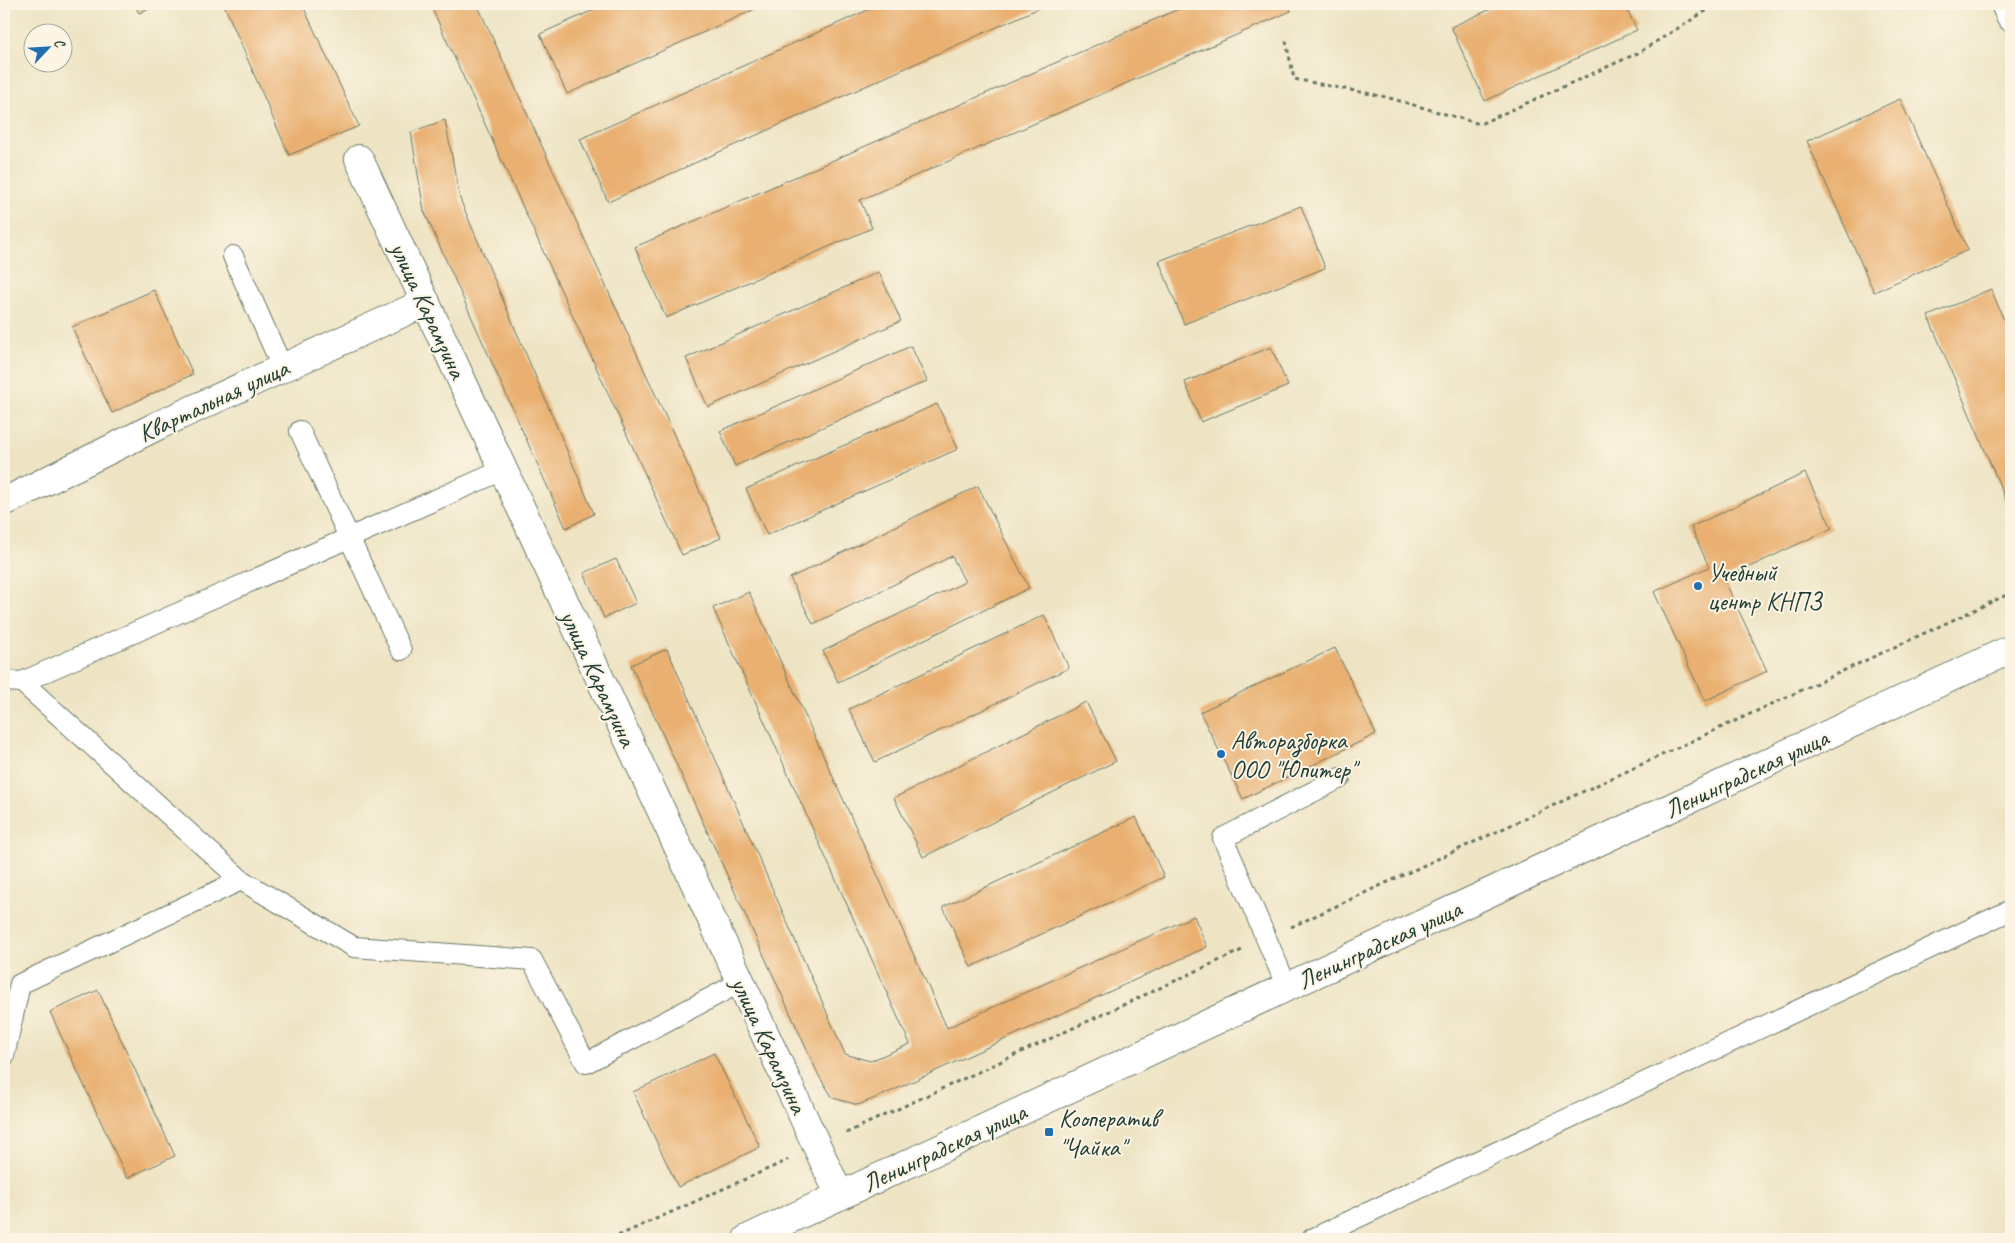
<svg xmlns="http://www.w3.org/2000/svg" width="2015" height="1243" viewBox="0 0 2015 1243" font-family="Caveat,sans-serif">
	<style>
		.building { fill: #e9b071 }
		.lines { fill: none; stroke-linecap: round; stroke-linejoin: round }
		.service-casing { stroke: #677766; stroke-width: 22 }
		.minor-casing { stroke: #677766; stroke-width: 30 }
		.secondary-casing { stroke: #677766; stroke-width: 30 }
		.path { stroke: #677766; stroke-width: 3; stroke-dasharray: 4 4; stroke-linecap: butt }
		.service { stroke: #fff; stroke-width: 20 }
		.minor { stroke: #fff; stroke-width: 28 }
		.secondary { stroke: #fff; stroke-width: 28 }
		.poi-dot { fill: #1f6fb2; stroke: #fcf5e5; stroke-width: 2 }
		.labels { text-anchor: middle; stroke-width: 4; stroke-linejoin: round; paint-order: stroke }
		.street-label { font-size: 25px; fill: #1f3d34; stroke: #fcf5e5 }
		.poi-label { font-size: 25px; fill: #1f3d34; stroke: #fcf5e5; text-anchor: start }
	</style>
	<rect width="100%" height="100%" fill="#fcf5e5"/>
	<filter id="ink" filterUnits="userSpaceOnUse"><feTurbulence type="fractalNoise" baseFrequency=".02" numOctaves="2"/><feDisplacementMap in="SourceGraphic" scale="10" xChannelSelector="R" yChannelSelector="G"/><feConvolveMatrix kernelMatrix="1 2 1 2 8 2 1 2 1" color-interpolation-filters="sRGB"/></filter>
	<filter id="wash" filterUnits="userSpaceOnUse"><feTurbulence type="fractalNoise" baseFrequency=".0096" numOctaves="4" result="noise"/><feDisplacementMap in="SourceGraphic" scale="20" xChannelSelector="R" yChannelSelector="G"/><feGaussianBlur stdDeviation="1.12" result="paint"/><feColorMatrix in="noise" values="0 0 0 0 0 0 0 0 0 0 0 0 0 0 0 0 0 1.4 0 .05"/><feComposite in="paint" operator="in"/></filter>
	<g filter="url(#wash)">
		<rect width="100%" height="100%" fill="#eee4c4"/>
		<g id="blocks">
			<!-- building -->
			<g class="building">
				<polygon points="134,4 157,4 139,13"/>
				<polygon points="231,4 302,4 359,126 289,155 225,7"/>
				<polygon points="430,4 477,4 721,538 682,555"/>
				<polygon points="607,4 766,4 567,94 540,34"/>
				<polygon points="881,4 1048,4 608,202 580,139"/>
				<polygon points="1190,4 1288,4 1291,11 860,200 872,228 666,318 635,247"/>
				<polygon points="1502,4 1624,4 1637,30 1485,101 1451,27"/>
				<polygon points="1900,99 1968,250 1874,292 1807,141"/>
				<polygon points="445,120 460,199 594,514 566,528 424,211 411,132"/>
				<polygon points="1301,206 1325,268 1184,324 1159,261"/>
				<polygon points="879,272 901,321 708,407 686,358"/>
				<polygon points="1991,289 2011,337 2011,512 1928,316"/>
				<polygon points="154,290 193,374 112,413 72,327"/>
				<polygon points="911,346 927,381 735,466 720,431"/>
				<polygon points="1271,347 1288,386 1201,422 1185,382"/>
				<polygon points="937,404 958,449 767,535 746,489"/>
				<polygon points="1805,473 1832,528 1724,579 1767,671 1705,701 1654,592 1709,567 1691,527"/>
				<polygon points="978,486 1029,588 838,682 823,651 965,582 952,556 813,624 790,578"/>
				<polygon points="616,559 636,603 604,618 584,573"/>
				<polygon points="749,592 947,1028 1194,916 1207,947 883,1095 858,1105 833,1098 819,1076 631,665 667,649 845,1054 870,1061 910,1044 713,608"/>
				<polygon points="1044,615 1069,668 875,762 849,709"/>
				<polygon points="1335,648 1376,734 1243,799 1200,712"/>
				<polygon points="1086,702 1116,761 923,857 894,798"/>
				<polygon points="1136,817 1164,877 971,967 943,907"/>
				<polygon points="98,990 175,1156 127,1178 50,1012"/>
				<polygon points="714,1053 760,1147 678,1187 633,1092"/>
			</g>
		</g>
	</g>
	<g filter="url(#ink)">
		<use href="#blocks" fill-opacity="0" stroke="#677766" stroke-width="1"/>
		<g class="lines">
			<defs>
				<g id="service">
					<polyline points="233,256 282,367"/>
					<polyline points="300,431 401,650"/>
					<polyline points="4,681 22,682 503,470"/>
					<polyline points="22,682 241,880 354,947 532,960 586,1063 741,982"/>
					<polyline points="1287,987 1223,838 1340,778"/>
					<polyline points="4,1056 20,984 241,880"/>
					<polyline points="1312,1239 2011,910"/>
				</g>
				<g id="minor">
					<polyline points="2005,4 2011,17"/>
					<polyline points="359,159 840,1196"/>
					<polyline points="4,502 159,425 426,302"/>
				</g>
				<polyline id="secondary" points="747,1239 2011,649"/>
			</defs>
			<!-- service casing -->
			<use href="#service" class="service-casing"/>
			<!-- minor casing -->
			<use href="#minor" class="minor-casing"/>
			<!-- secondary casing -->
			<use href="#secondary" class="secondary-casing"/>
			<!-- path -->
			<g class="path">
				<polyline points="1286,41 1294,79 1386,97 1480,124 1638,53 1717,4"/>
				<polyline points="1291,927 2011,593"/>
				<polyline points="846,1133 1242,950"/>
				<polyline points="611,1239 788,1160"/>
			</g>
			<!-- service -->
			<use href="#service" class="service"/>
			<!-- minor -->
			<use href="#minor" class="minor"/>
			<!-- secondary -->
			<use href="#secondary" class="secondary"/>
		</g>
	</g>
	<!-- markers -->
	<g class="poi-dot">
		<circle cx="1698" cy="586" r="5"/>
		<circle cx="1221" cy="754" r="5"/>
		<rect x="1044" y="1127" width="10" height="10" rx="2.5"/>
	</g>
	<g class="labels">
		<!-- street labels -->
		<g class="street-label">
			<text transform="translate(429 310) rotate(65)" y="9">улица Карамзина</text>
			<text transform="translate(213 400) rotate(-25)" y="9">Квартальная улица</text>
			<text transform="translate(599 678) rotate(65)" y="9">улица Карамзина</text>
			<text transform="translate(1746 773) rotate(-25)" y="9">Ленинградская улица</text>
			<text transform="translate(1379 944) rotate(-25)" y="9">Ленинградская улица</text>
			<text transform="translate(770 1045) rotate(65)" y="9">улица Карамзина</text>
			<text transform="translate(944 1147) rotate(-25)" y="9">Ленинградская улица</text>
		</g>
		<!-- poi labels -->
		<g class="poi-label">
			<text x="1708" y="581">Учебный<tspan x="1708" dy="29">центр КНПЗ</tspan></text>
			<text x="1231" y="749">Авторазборка<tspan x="1231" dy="29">ООО "Юпитер"</tspan></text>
			<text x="1059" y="1127">Кооператив<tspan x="1059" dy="29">"Чайка"</tspan></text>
		</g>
	</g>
	<!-- margin -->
	<rect width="2015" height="1243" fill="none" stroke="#fcf5e5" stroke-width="20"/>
	<!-- north arrow -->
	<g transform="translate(48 48) rotate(65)"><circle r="24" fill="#fcf5e5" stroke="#a4ab9e"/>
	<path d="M0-4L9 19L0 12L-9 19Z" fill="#1f6fb2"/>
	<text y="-8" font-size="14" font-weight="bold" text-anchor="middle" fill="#1f3d34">С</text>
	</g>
</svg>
